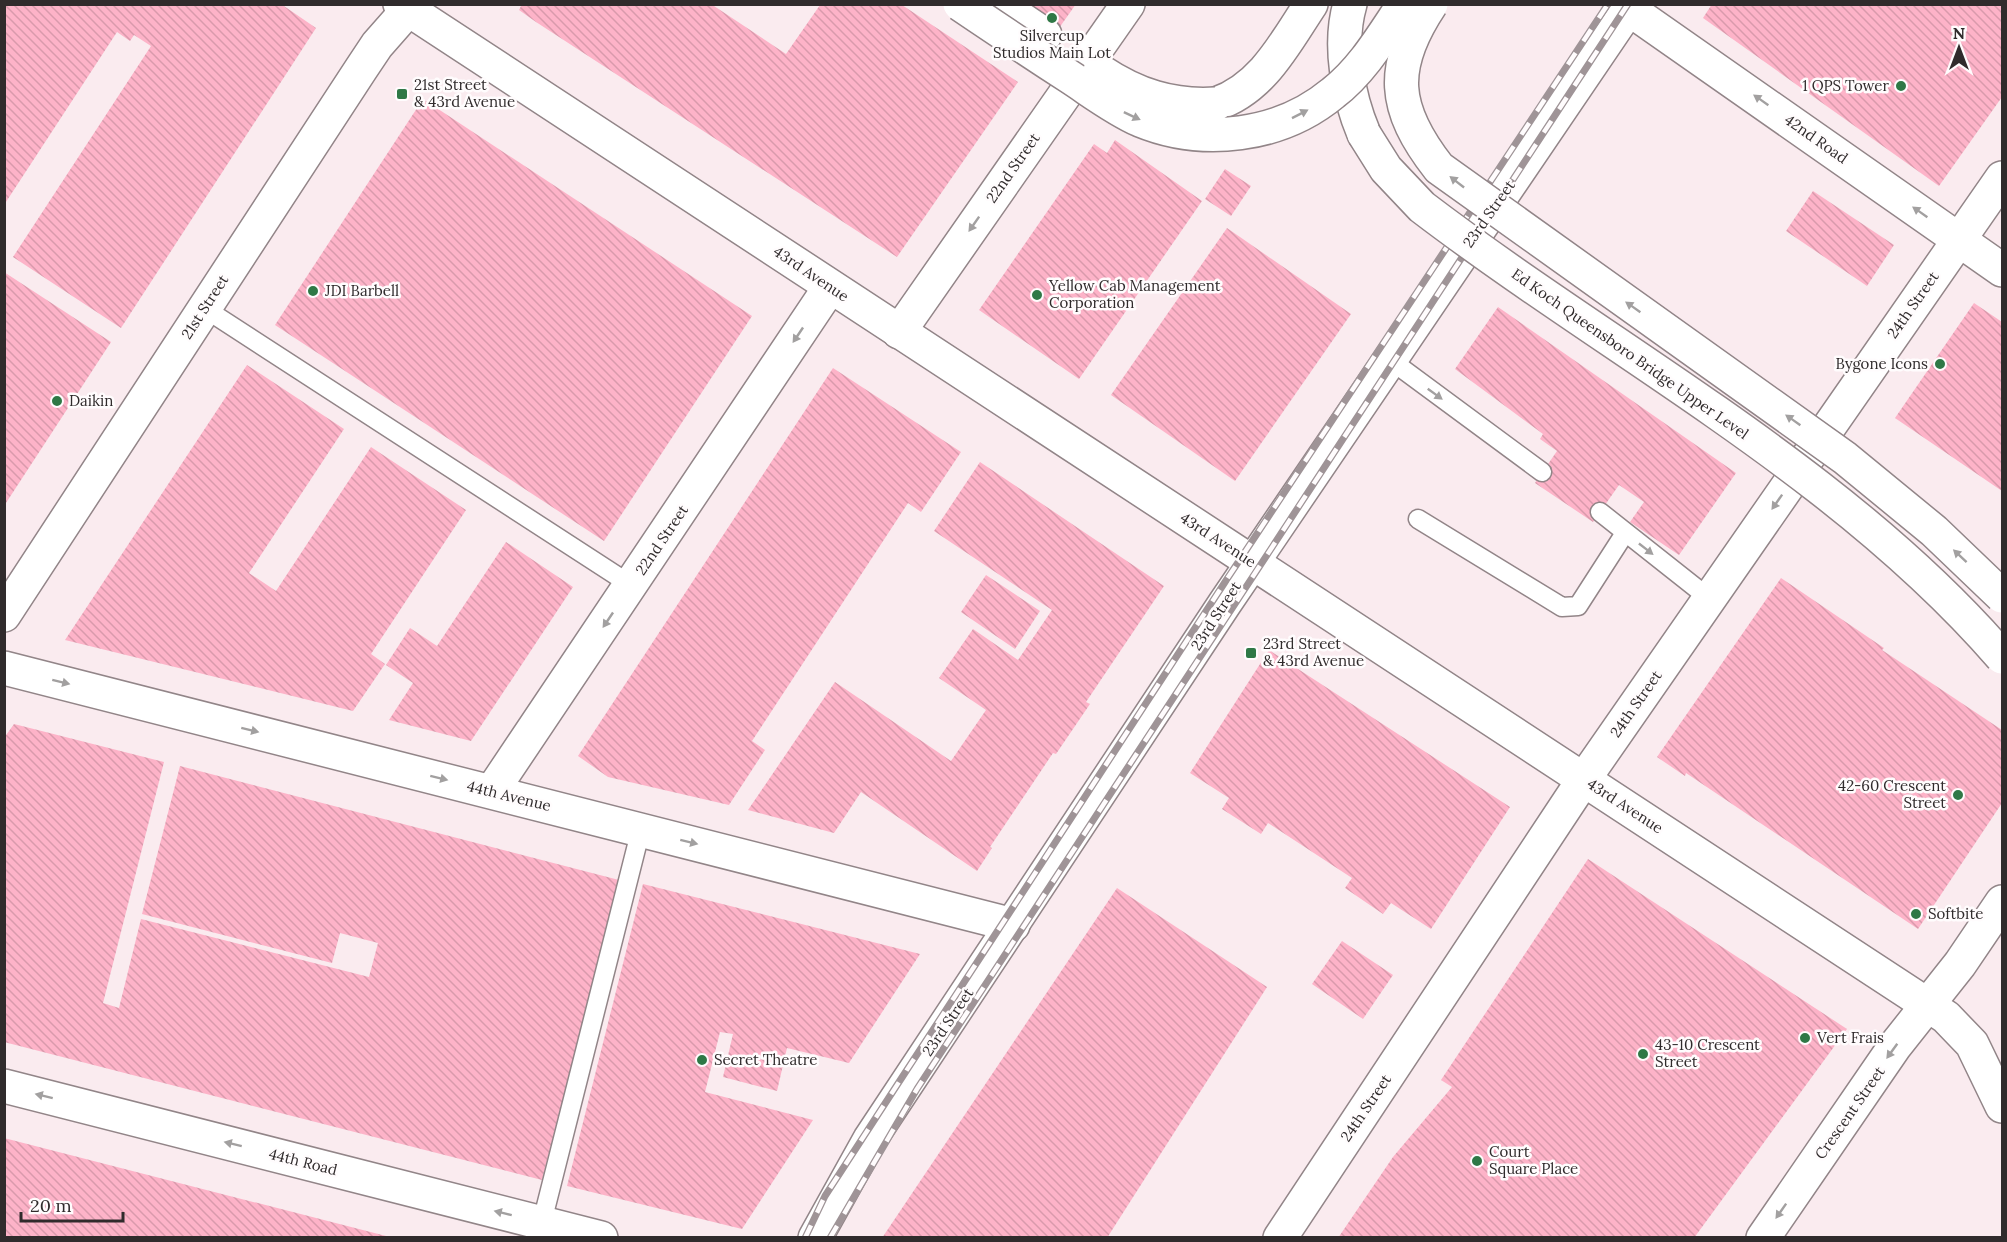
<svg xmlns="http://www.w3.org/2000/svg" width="2007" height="1242" viewBox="0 0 2007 1242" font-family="Lora,serif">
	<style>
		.building { fill: url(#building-back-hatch) }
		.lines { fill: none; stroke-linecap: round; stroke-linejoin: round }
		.service-casing { stroke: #928588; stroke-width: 21 }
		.minor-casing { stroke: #928588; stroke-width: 36 }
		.tertiary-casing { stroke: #928588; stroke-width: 36 }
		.secondary-casing { stroke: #928588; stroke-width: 36 }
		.primary-casing { stroke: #928588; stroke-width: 36 }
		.trunk-casing { stroke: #928588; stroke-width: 36 }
		.service { stroke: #fff; stroke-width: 18 }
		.minor { stroke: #fff; stroke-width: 33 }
		.tertiary { stroke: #fff; stroke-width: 33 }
		.secondary { stroke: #fff; stroke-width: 33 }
		.primary { stroke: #fff; stroke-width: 33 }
		.trunk { stroke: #fff; stroke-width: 33 }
		.rail-casing { stroke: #9f9497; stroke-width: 7 }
		.rail { stroke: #fffcfd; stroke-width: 4.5; stroke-dasharray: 14; stroke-linecap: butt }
		.trunk-bridge-casing { stroke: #928588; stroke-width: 36; stroke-linecap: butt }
		.trunk-bridge { stroke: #fff; stroke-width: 33 }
		.oneway { fill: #a2a0a0 }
		.poi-dot { fill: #2f7846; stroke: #fffcfd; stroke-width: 2 }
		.labels { text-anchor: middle; stroke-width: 5; stroke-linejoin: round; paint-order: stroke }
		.poi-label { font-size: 15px; fill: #302b2c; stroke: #fffcfd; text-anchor: start }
		.street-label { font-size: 15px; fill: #302b2c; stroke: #fffcfd }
	</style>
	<defs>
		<pattern id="building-back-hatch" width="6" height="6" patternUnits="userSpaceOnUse" patternTransform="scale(1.5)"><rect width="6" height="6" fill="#fdb3c8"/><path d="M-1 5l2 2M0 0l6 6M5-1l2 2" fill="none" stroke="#d99aac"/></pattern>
	</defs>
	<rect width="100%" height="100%" fill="#faebef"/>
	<!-- building -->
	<g class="building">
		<polygon points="4,4 281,4 316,28 121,328 13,257 151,46 134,35 130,41 117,32 4,205"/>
		<polygon points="522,4 711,4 786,54 820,5 902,5 1018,82 897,257 536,22 519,10"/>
		<polygon points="1016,4 1076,4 1057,31"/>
		<polygon points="1712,4 2002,4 2002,97 1939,186 1703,18"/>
		<polygon points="423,99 752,316 604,541 275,325"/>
		<polygon points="1115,140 1202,201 1079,379 979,310 1094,144 1107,153"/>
		<polygon points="1225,169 1251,186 1231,216 1205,199"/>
		<polygon points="1813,191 1894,245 1867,286 1786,231"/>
		<polygon points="1227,228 1351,314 1235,481 1111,395"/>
		<polygon points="4,272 111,342 4,506"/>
		<polygon points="1974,303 2002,322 2002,491 1895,418"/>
		<polygon points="1498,307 1736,473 1679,555 1630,522 1644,502 1619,485 1593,522 1535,483 1557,451 1540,439 1543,434 1455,369"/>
		<polygon points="247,365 344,429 249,573 276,591 371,447 466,510 371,654 385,664 353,711 65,640"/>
		<polygon points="833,368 961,452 921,512 908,503 752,741 765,750 729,805 608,777 578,756"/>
		<polygon points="980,462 1164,586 1086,702 1090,704 1056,754 1053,753 990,847 992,848 977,871 861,792 834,833 748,810 835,682 951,761 986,710 939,678 973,629 1018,660 1052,610 934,531"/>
		<polygon points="506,542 573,587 471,741 389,720 413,683 386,665 410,628 437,646"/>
		<polygon points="986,575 1040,611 1015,649 961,612"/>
		<polygon points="1781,578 1884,648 1882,650 2002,730 2002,803 1918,929 1686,773 1685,776 1657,757"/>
		<polygon points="1269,650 1510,807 1431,929 1391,903 1383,914 1345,888 1352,878 1268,823 1261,834 1222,809 1229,798 1190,773"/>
		<polygon points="14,724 164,762 103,1003 119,1008 141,919 369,977 378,943 340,933 332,963 142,914 180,766 619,880 542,1180 4,1042 4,738"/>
		<polygon points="1588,859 1847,1029 1694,1238 1338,1238 1393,1157 1452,1087 1441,1080"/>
		<polygon points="643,884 920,954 849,1063 787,1048 777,1091 723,1077 733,1034 720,1032 705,1092 813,1120 742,1229 567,1186"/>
		<polygon points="1117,888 1267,987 1107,1238 882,1238"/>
		<polygon points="1342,941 1393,975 1363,1019 1312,984"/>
		<polygon points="4,1138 390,1237 390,1238 4,1238"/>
	</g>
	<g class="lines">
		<defs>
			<g id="service">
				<polyline points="204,308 631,585"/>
				<polyline points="1389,359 1542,472"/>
				<polyline points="1600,512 1710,599"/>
				<polyline points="1418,519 1562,607 1578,606 1625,533"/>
				<polyline points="542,1222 641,829"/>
			</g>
			<g id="minor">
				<polyline points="1629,9 2002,270"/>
				<polyline points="899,332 1128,4"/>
				<polyline points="4,668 1013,925"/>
				<polyline points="492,791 830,287"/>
				<polyline points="4,1086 601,1238"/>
				<polyline points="1280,1238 1584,779 2002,178"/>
				<polyline points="1763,1238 1895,1046 1960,964 2002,902"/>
			</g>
			<polyline id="tertiary" points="815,1238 870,1139 1225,603 1632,4"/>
			<polyline id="secondary" points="400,4 1946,1017 1972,1044 2002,1106"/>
			<polyline id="primary" points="4,615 361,69 377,45 413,4"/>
			<g id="trunk">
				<polyline points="999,4 1045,35"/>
				<path d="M1350,4C1338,45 1348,96 1364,134"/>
				<path d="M1216,104C1263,88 1285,43 1311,4"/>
			</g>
		</defs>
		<!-- service casing -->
		<use href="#service" class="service-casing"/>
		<!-- minor casing -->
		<use href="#minor" class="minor-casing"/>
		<!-- tertiary casing -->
		<use href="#tertiary" class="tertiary-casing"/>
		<!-- secondary casing -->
		<use href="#secondary" class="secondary-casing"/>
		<!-- primary casing -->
		<use href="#primary" class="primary-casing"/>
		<!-- trunk casing -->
		<use href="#trunk" class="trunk-casing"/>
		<!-- service -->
		<use href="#service" class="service"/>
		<!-- minor -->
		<use href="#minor" class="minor"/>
		<!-- tertiary -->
		<use href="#tertiary" class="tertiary"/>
		<!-- secondary -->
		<use href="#secondary" class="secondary"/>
		<!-- primary -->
		<use href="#primary" class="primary"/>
		<!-- trunk -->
		<use href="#trunk" class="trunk"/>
		<defs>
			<g id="rail">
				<polyline points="805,1238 825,1196 899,1082 1227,579 1608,4"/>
				<polyline points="830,1238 917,1089 1628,4"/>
			</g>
		</defs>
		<!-- rail casing -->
		<use href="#rail" class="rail-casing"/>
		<!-- rail -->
		<use href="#rail" class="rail"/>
		<defs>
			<g id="trunk-bridge">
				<path d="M960,4C997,29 1033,53 1070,77C1093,92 1115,109 1140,120C1203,146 1280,137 1333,93C1363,70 1383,35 1404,4"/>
				<path d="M1431,4C1389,67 1392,108 1439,168L1845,458L1934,531L2002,596"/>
				<path d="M1100,71C1136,95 1172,107 1216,104"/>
				<path d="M1364,134L1386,169L1422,207C1615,354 1842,472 2002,657"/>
			</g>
		</defs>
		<!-- trunk-bridge casing -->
		<use href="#trunk-bridge" class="trunk-bridge-casing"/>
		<!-- trunk-bridge -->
		<use href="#trunk-bridge" class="trunk-bridge"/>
	</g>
	<!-- one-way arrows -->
	<defs><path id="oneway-solid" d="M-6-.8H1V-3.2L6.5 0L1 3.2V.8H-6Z" transform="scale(1.5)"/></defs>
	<g class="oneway">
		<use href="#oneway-solid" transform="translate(1761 100) rotate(-145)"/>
		<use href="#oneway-solid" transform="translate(1300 114) rotate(-27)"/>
		<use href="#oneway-solid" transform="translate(1132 116) rotate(25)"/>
		<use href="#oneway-solid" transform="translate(1457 182) rotate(-142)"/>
		<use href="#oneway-solid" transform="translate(1920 212) rotate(-145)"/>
		<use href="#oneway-solid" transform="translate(974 224) rotate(125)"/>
		<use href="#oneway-solid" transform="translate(1633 307) rotate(-145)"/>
		<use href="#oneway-solid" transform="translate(798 335) rotate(124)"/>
		<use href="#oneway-solid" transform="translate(1435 394) rotate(36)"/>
		<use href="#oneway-solid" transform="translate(1793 420) rotate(-145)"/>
		<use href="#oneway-solid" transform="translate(1777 502) rotate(125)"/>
		<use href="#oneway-solid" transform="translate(1646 549) rotate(38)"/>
		<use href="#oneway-solid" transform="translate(1960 556) rotate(-137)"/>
		<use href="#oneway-solid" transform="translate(608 620) rotate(124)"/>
		<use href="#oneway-solid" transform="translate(61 682) rotate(14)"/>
		<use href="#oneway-solid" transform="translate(250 730) rotate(14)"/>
		<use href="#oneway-solid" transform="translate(439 778) rotate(14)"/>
		<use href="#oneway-solid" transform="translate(689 842) rotate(14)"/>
		<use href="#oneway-solid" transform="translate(1892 1051) rotate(126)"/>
		<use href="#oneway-solid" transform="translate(44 1096) rotate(-166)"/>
		<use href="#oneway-solid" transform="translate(233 1144) rotate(-166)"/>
		<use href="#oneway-solid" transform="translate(1781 1211) rotate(125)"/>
		<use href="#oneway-solid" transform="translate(503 1213) rotate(-166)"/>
	</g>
	<!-- markers -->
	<g class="poi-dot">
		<circle cx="1052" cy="18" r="6"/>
		<circle cx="1901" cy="86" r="6"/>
		<rect x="396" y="88" width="12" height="12" rx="3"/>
		<circle cx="313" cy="291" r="6"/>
		<circle cx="1037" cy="295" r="6"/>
		<circle cx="1940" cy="364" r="6"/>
		<circle cx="57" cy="401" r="6"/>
		<rect x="1245" y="647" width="12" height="12" rx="3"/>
		<circle cx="1958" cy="795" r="6"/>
		<circle cx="1916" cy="914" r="6"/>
		<circle cx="1805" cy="1038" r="6"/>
		<circle cx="1643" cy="1054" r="6"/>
		<circle cx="702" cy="1060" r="6"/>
		<circle cx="1477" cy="1161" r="6"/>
	</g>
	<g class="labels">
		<!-- poi labels -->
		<g class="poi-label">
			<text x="1052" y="41" text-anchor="middle">Silvercup<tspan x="1052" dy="17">Studios Main Lot</tspan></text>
			<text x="414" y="90">21st Street<tspan x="414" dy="17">&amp; 43rd Avenue</tspan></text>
			<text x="1889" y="91" text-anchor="end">1 QPS Tower</text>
			<text x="1049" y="291">Yellow Cab Management<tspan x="1049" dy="17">Corporation</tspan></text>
			<text x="325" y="296">JDI Barbell</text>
			<text x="1928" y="369" text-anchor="end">Bygone Icons</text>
			<text x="69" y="406">Daikin</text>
			<text x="1263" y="649">23rd Street<tspan x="1263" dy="17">&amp; 43rd Avenue</tspan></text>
			<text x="1946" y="791" text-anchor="end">42-60 Crescent<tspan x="1946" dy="17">Street</tspan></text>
			<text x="1928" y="919">Softbite</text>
			<text x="1817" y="1043">Vert Frais</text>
			<text x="1655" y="1050">43-10 Crescent<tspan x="1655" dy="17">Street</tspan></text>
			<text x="714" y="1065">Secret Theatre</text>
			<text x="1489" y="1157">Court<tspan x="1489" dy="17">Square Place</tspan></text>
		</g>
		<!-- street labels -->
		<g class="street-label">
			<text transform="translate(1816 139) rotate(35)" y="5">42nd Road</text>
			<text transform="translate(1013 168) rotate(-55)" y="5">22nd Street</text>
			<text transform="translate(1489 214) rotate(-55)" y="5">23rd Street</text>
			<text transform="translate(811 274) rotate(34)" y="5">43rd Avenue</text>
			<text transform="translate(1913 305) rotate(-55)" y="5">24th Street</text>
			<text transform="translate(205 307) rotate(-57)" y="5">21st Street</text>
			<text transform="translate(1630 354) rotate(35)" y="5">Ed Koch Queensboro Bridge Upper Level</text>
			<text transform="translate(662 540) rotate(-56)" y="5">22nd Street</text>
			<text transform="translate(1218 540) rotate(33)" y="5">43rd Avenue</text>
			<text transform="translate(1216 616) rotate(-57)" y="5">23rd Street</text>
			<text transform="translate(1636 704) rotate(-55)" y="5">24th Street</text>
			<text transform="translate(509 796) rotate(14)" y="5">44th Avenue</text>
			<text transform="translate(1625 806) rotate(33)" y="5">43rd Avenue</text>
			<text transform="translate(948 1022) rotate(-56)" y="5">23rd Street</text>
			<text transform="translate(1366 1108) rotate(-56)" y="5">24th Street</text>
			<text transform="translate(1850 1113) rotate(-55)" y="5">Crescent Street</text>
			<text transform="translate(303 1162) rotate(14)" y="5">44th Road</text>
		</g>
	</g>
	<!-- border -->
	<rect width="2007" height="1242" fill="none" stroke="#302b2c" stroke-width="12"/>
	<!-- north arrow -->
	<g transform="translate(1959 48)" stroke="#fffcfd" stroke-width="4.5" paint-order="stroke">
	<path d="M0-4.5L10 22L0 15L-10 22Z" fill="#302b2c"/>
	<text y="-9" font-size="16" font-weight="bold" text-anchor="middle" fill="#302b2c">N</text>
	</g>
	<!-- scale -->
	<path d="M21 1212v9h102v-9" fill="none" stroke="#302b2c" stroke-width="3"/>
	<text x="30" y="1212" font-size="18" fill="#302b2c" stroke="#fffcfd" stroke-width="4.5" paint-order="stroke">20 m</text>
</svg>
